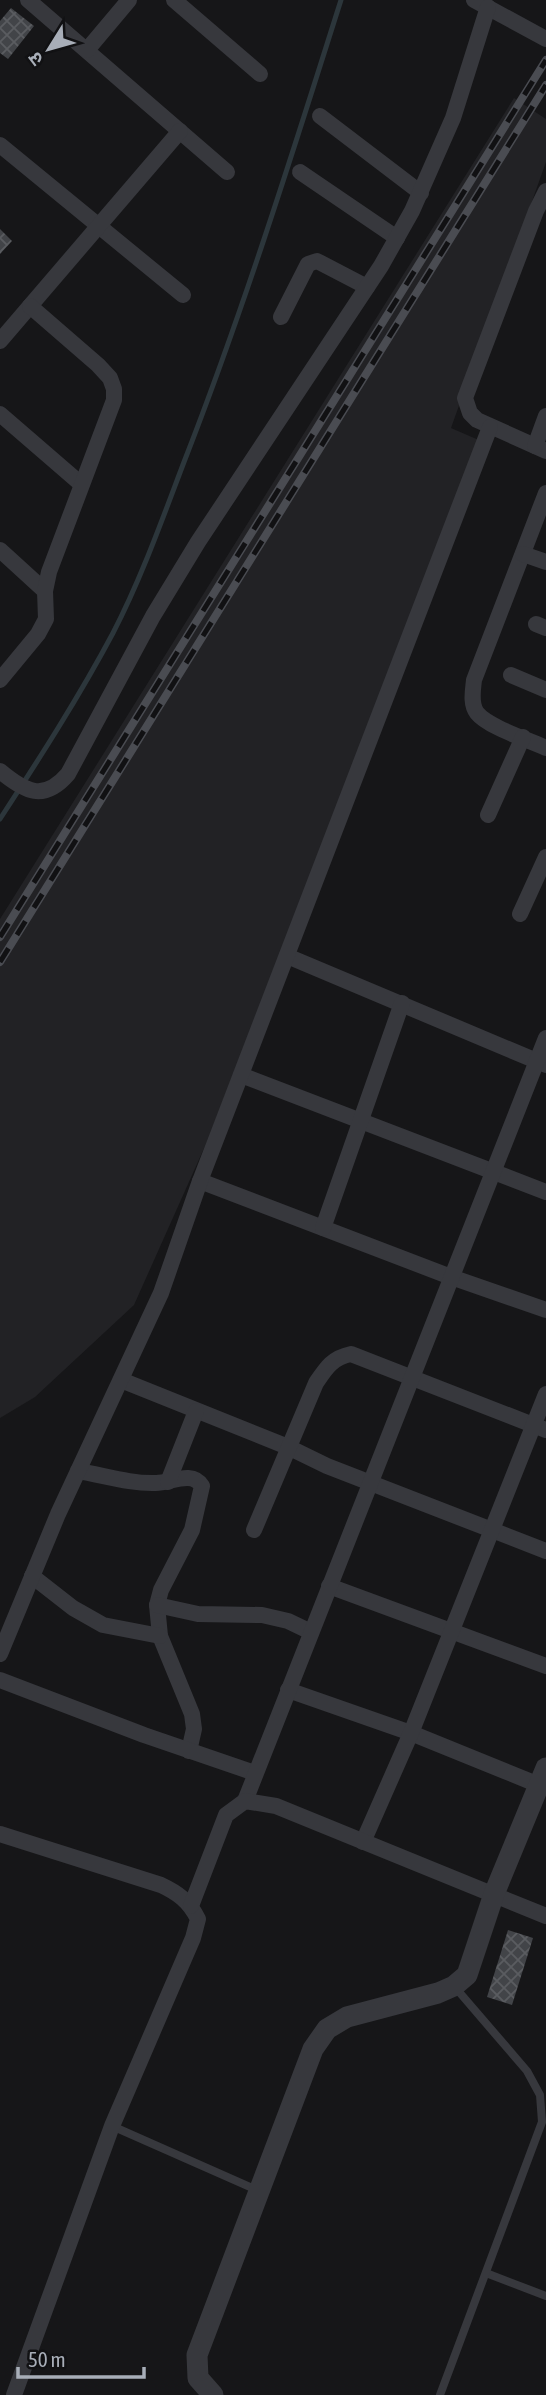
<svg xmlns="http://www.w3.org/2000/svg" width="546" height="2395" viewBox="0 0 546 2395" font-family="'Asap Condensed','Noto Sans Devanagari',sans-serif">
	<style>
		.built { fill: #222225 }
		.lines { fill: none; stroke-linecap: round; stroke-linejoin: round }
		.stream { stroke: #2c363b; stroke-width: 5 }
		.building { fill: url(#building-cross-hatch) }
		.service { stroke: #37383d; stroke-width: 8 }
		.minor { stroke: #37383d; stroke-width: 16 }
		.tertiary { stroke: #37383d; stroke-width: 21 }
		.rail-casing { stroke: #4a4c52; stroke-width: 8 }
		.rail { stroke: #111113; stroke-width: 5; stroke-dasharray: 16; stroke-linecap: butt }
	</style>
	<defs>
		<pattern id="building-cross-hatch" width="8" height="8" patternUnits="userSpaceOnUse" patternTransform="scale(1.75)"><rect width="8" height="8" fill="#424448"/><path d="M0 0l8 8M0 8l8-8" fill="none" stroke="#5a5c60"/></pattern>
	</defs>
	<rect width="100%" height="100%" fill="#161618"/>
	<!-- built -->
	<polygon class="built" points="514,98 546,119 546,162 451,428 481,441 205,1146 134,1305 35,1397 0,1418 0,919"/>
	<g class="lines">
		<!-- stream -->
		<path class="stream" d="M0,819C39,759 79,697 113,633C141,579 162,520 184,462C243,311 292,155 341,0"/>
	</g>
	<!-- building -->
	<g class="building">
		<polygon points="11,8 34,26 8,59 0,53 0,21"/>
		<polygon points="0,229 12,241 0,254"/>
		<polygon points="508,1930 533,1938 512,2005 487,1997"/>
	</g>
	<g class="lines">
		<!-- service -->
		<g class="service">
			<polyline points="112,2126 259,2191"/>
			<polyline points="486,2273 546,2296"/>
			<polyline points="440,2395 542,2122 540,2095 527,2071 454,1986"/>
		</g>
		<!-- minor -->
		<g class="minor">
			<polyline points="28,0 227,172"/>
			<polyline points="174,0 260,74"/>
			<polyline points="474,0 546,39"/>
			<polyline points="87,50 129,0"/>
			<polyline points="320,116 421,193"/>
			<polyline points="0,145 183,295"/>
			<polyline points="300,172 397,238"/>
			<polyline points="546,191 536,211 465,398 470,413 477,420 546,451"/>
			<polyline points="281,317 308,264 317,261 367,287"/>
			<polyline points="0,341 180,131"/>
			<polyline points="0,414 81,484"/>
			<polyline points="535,446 546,416"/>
			<path d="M546,493L474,680C473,690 470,704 477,713C488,727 529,740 546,748"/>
			<polyline points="0,550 45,591"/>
			<polyline points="523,554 546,562"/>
			<polyline points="536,624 546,628"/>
			<polyline points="511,675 546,690"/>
			<polyline points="0,680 38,634 46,619 45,591 49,572 114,400 114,389 110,378 98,365 30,306"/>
			<path d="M0,771C25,792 44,802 68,774L153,616L198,542L381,266L412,211L453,118L488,7"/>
			<polyline points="488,815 523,737"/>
			<polyline points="520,914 546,857"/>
			<polyline points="287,956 546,1065"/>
			<polyline points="241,1075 546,1192"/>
			<polyline points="200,1181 451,1277 546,1310"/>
			<polyline points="323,1228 402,1003"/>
			<polyline points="121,1380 288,1447 327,1466 546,1551"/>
			<path d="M78,1471C103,1475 130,1484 156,1483C171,1483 192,1470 202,1486L192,1530L161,1590L157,1605L160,1636L192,1714L194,1729L189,1751"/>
			<polyline points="168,1482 196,1411"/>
			<path d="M254,1530L316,1383C326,1368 332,1358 351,1354L546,1430"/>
			<polyline points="32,1576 73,1608 103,1625 160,1636"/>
			<polyline points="329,1586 546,1666"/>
			<polyline points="157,1605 198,1614 262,1615 288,1621 311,1632"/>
			<polyline points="0,1654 58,1514 161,1293 200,1181 490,427"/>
			<polyline points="0,1680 144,1735 255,1773"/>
			<polyline points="288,1690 411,1733 539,1785"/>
			<polyline points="245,1801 546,1038"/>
			<path d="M0,1834L161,1885C178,1893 189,1901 198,1919L193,1938L112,2126L14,2395"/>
			<polyline points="363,1842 411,1733 546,1394"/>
			<polyline points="191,1906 226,1815 245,1801 276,1806 546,1916"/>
		</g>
		<!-- tertiary -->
		<polyline class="tertiary" points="213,2395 198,2378 197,2355 313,2049 327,2029 347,2017 438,1993 454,1986 467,1975 494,1894 546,1768"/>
		<defs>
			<g id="rail">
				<polyline points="0,937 546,60"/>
				<polyline points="0,962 546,85"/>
			</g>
		</defs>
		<!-- rail casing -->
		<use href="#rail" class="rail-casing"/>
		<!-- rail -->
		<use href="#rail" class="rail"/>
	</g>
	<!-- north arrow -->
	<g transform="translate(49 49) rotate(233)" stroke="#111113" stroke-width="5" paint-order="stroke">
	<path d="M0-5L12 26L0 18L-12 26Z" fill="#a8aeb8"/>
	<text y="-10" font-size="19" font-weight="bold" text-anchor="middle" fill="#a8aeb8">उ</text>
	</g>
	<!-- scale -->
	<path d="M18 2367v10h126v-10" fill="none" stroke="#a8aeb8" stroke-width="3.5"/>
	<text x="28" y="2367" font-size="21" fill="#a8aeb8" stroke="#111113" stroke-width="5" paint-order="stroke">50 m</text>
</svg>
